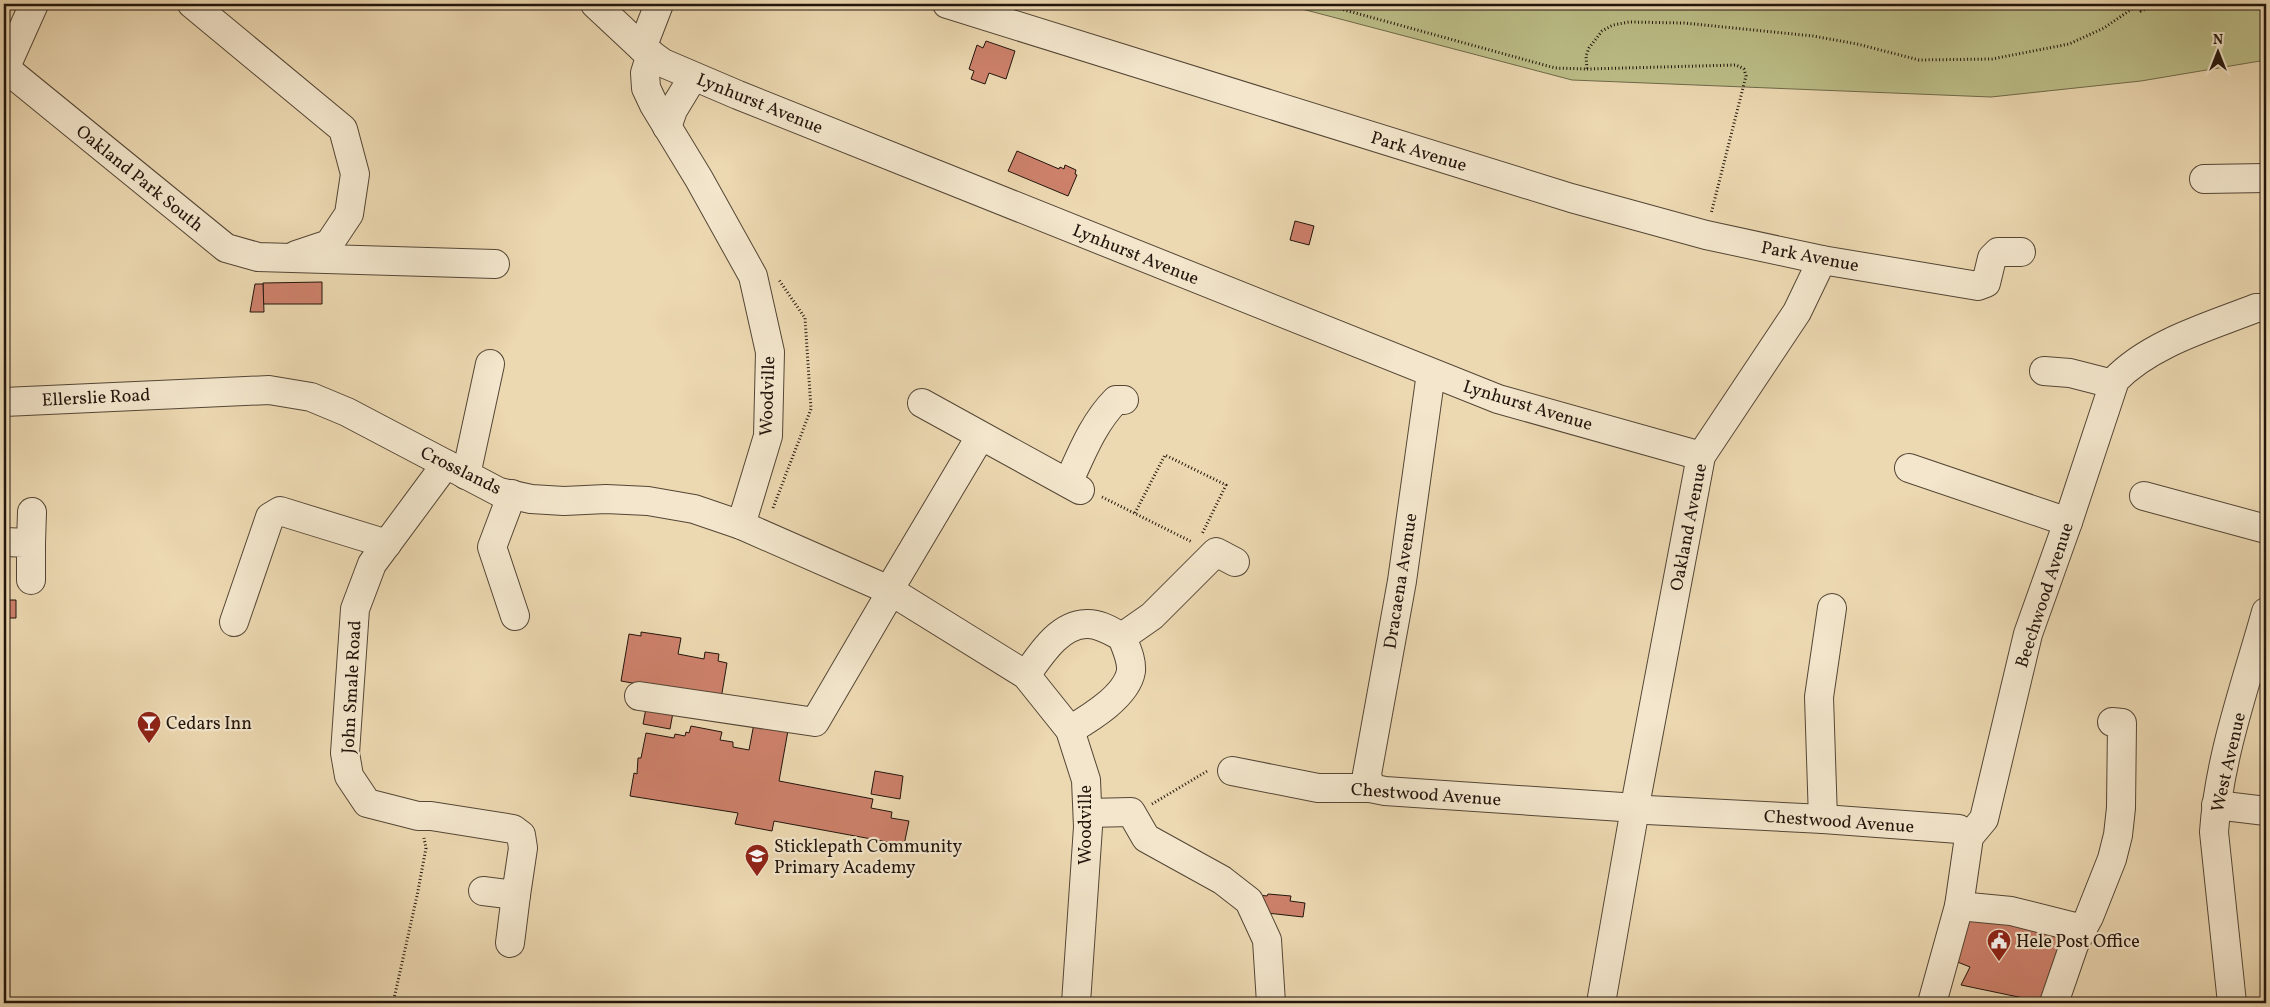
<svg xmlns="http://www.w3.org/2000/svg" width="2270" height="1007" viewBox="0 0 2270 1007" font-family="Vollkorn,serif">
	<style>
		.green { fill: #bcbe88; stroke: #6f6a4a }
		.building { fill: #cd816b; stroke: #22150c }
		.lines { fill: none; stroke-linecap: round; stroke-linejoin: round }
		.minor-casing { stroke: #544635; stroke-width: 30 }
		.path { stroke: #22150c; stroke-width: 3; stroke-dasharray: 1 2.5; stroke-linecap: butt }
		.minor { stroke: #f3e6cc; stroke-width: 28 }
		.labels { text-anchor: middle; stroke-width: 4.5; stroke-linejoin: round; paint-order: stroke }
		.street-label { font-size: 18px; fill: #22150c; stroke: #f3e6cc }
		.poi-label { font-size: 18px; fill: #22150c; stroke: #f3e6cc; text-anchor: start }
	</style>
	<rect width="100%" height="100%" fill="#ecd8b1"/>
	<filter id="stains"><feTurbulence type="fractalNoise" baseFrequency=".004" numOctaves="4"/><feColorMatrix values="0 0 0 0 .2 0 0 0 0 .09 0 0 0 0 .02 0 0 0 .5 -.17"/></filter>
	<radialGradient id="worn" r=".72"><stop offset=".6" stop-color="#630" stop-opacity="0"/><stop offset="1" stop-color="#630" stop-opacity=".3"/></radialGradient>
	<!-- green -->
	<polygon class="green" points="1283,4 2266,4 2266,60 2141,81 1991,97 1572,80"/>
	<!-- building -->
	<g class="building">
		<polygon points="986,41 1015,51 1006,79 989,73 985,84 971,79 974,71 969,69 977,45 983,48"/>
		<polygon points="1017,151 1059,169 1060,167 1064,169 1065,165 1076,170 1075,174 1077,175 1068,196 1008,171"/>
		<polygon points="1295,221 1314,226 1309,245 1290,240"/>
		<polygon points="322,282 322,304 263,304 263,283"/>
		<polygon points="255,284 263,284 264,312 250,312"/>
		<polygon points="4,576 8,576 9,605 4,605"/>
		<polygon points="9,600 16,600 16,618 7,618 7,605 9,605"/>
		<polygon points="641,632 681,638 678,654 704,659 705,652 719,654 718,661 727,663 721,699 621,681 629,634 641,636"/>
		<polygon points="647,703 674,707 670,729 643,724"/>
		<polygon points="755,718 789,725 779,781 873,799 871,808 892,812 891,818 909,821 904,845 774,821 772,831 735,824 738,813 630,796 634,773 637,774 638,758 641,758 646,733 674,738 675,734 685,736 686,732 689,733 691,726 722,732 720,740 733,742 733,747 749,750"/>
		<polygon points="875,771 903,776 900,799 871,794"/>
		<polygon points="1268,894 1291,896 1290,901 1305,903 1303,917 1267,913 1259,895 1267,896"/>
		<polygon points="1972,911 2066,932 2047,1003 1961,985 1970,967 1955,961"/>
	</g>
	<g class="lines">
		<defs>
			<g id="minor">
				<polyline points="192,4 343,129 355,174 349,214 329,244 296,255"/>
				<polyline points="595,4 642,48 663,63 738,95 1498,399 1701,456"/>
				<polyline points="947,4 1571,198 1706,235 1822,260 1978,286 1986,283 1992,258 1998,252 2021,252"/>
				<polyline points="642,48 659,4"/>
				<polyline points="651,54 645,73 646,88 654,105 699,179 753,276 770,352 768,436 741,525"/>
				<polyline points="5,68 226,248 258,257 495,264"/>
				<polyline points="4,71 34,4"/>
				<polyline points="667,127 673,110 693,77"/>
				<polyline points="2204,179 2266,178"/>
				<polyline points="2044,371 2070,373 2113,384"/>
				<polyline points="4,402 269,390 311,397 347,412 499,492 531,499 564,501 606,499 648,501 694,509 741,525 889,590 1026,675 1070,730 1086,780 1088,827 1076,1003"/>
				<polyline points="922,403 1080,490"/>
				<polyline points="446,464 372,564 355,609 345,753 349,776 367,803 418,816 431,816 513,829 521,835 523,848 516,895 483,891"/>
				<polyline points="1909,468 2068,522"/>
				<polyline points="466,475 490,364"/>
				<path d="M1068,483C1081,455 1093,423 1116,400H1124"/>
				<polyline points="512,494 492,547 515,616"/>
				<polyline points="2144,496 2266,529"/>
				<polyline points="4,542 31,543 31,580"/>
				<polyline points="31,543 32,512"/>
				<polyline points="889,590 980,437"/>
				<polyline points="234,622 270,517 280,511 387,544"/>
				<polyline points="1122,637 1152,616 1216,552 1235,562"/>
				<path d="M1026,675C1040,656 1058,625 1086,624C1099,623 1111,631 1122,637C1126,648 1132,659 1131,671C1127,696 1090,718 1070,730"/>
				<polyline points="639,696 815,722 891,592"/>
				<polyline points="1232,771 1318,788 1370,788 1385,791 1622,807"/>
				<polyline points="1370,788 1367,774 1402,581 1431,373"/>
				<polyline points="1637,795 1701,456 1797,312 1822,260"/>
				<polyline points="2216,805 2266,811"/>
				<polyline points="1647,810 1823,819 1959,829 1969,837"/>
				<polyline points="1088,813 1131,812 1146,838 1222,880 1249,901 1267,940 1271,1003"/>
				<polyline points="1823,819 1819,697 1832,608"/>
				<polyline points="1959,906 2011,911 2083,929"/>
				<polyline points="510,943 516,895"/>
				<polyline points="1601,1003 1633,820"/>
				<path d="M1932,1003L1959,906L1969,837L1984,819L2028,634L2068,522L2115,380C2151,343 2208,327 2256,308H2266"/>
				<polyline points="2054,1003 2074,945 2089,917 2112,859 2118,835 2121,808 2122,723 2112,722"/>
				<path d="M2232,1003L2214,832C2219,757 2246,684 2266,612"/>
			</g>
		</defs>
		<!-- minor casing -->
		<use href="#minor" class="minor-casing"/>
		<!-- path -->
		<g class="path">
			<polyline points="1323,4 1555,68 1587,69 1586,56 1589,48 1602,31 1613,25 1629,22 1684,23 1813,36 1857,44 1919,60 1992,59 2069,44 2104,28 2139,4"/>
			<polyline points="2136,5 2141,11 2157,4"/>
			<polyline points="1587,69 1736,65 1744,69 1746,76 1711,214"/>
			<polyline points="1102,497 1192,542"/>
			<polyline points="773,508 811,409 805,318 779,280"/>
			<polyline points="1135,513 1165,455 1226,485 1202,534"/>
			<polyline points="1152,804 1209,770"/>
			<polyline points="393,1003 417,896 426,848 424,838"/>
		</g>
		<!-- minor -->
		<use href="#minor" class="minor"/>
	</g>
	<!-- icons -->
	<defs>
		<symbol id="bar-pin" viewBox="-11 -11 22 30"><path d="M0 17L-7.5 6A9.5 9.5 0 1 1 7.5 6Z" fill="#8f2418" stroke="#f3e6cc"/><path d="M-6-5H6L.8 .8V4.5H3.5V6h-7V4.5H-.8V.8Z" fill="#fff"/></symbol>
		<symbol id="school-pin" viewBox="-11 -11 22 30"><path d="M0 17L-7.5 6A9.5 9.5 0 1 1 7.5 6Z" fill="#8f2418" stroke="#f3e6cc"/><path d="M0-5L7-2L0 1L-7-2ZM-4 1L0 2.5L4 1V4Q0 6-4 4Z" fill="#fff"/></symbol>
		<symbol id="civic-pin" viewBox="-11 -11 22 30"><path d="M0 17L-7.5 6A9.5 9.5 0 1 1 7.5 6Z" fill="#8f2418" stroke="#f3e6cc"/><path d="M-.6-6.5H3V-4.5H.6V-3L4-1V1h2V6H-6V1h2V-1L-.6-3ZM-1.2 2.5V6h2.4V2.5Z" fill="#fff"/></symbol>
	</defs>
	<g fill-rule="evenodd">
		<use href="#bar-pin" x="135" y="709" width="28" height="38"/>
		<use href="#school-pin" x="743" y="842" width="28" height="38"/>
		<use href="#civic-pin" x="1985" y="927" width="28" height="38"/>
	</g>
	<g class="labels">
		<!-- street labels -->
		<g class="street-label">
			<text transform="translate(760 103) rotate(22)" y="6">Lynhurst Avenue</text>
			<text transform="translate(1419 151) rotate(17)" y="6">Park Avenue</text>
			<text transform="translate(140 178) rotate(39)" y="6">Oakland Park South</text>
			<text transform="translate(1136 254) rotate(22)" y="6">Lynhurst Avenue</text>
			<text transform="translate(1810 256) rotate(11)" y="6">Park Avenue</text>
			<text transform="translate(767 396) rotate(-88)" y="6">Woodville</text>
			<text transform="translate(96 397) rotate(-3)" y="6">Ellerslie Road</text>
			<text transform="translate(1528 405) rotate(17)" y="6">Lynhurst Avenue</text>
			<text transform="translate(461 470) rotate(26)" y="6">Crosslands</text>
			<text transform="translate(1688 527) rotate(-79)" y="6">Oakland Avenue</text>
			<text transform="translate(1400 581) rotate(-81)" y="6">Dracaena Avenue</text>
			<text transform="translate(2044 595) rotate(-72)" y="6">Beechwood Avenue</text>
			<text transform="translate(351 687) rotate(-87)" y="6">John Smale Road</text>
			<text transform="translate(2228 762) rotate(-77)" y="6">West Avenue</text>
			<text transform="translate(1426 794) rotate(4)" y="6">Chestwood Avenue</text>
			<text transform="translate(1839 821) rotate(4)" y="6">Chestwood Avenue</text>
			<text transform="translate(1085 825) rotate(-90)" y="6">Woodville</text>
		</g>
		<!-- poi labels -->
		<g class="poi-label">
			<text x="166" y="729">Cedars Inn</text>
			<text x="774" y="852">Sticklepath Community<tspan x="774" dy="21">Primary Academy</tspan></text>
			<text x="2016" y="947">Hele Post Office</text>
		</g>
	</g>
	<!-- margin -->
	<rect width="2270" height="1007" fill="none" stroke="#ecd8b1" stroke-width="20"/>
	<rect x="5" y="5" width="2260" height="997" fill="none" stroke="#22150c" stroke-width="2.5"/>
	<rect x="10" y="10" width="2250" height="987" fill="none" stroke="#22150c"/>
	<!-- north arrow -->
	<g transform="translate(2218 52)" stroke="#f3e6cc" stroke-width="4" paint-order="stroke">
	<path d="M0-4L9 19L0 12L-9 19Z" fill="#22150c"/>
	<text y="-8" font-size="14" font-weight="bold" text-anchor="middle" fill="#22150c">N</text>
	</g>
	<rect width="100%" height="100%" filter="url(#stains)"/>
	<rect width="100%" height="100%" fill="url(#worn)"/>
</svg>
